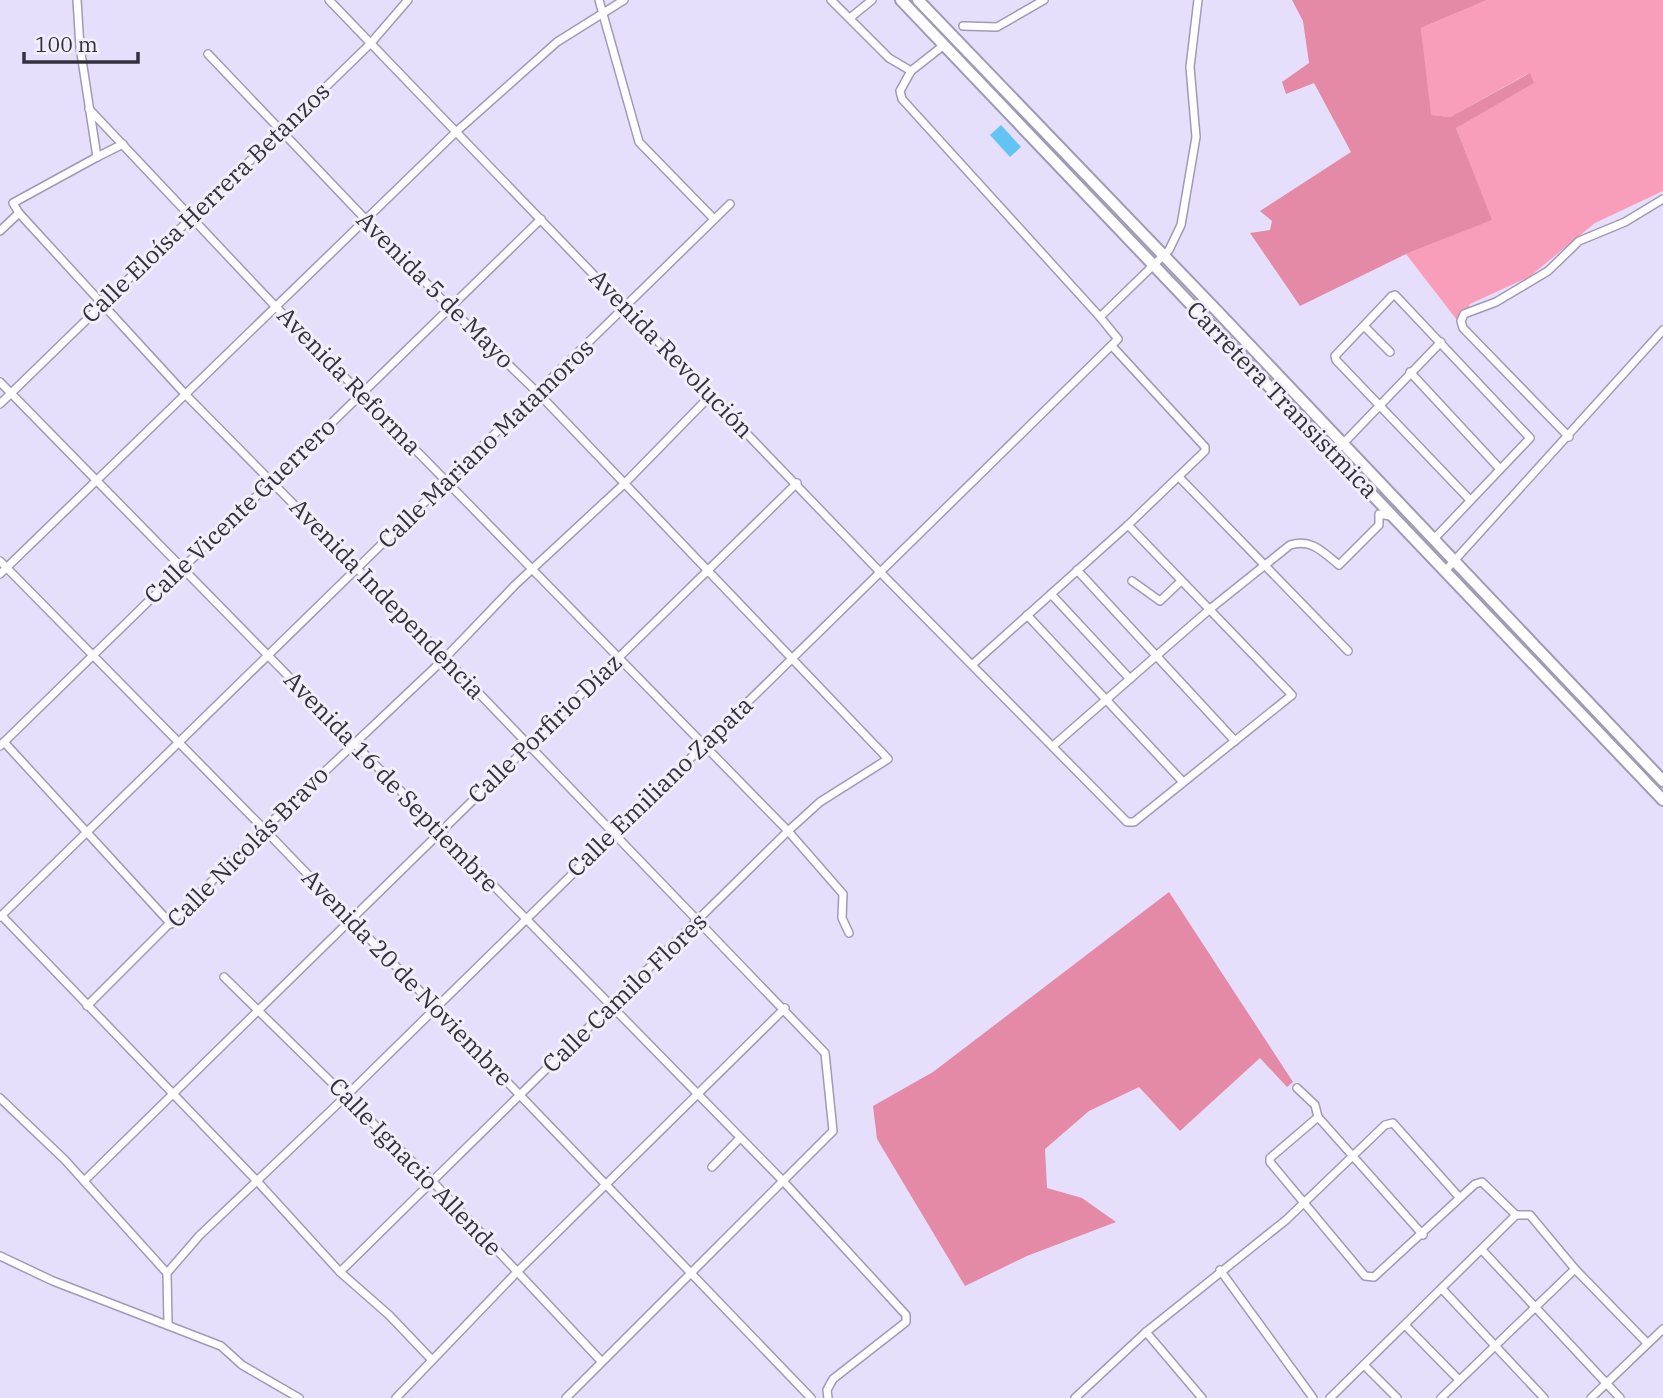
<svg xmlns="http://www.w3.org/2000/svg" width="1663" height="1398" viewBox="0 0 1663 1398" font-family="'IBM Plex Serif',serif">
	<style>
		.green { fill: #f89dba }
		.forest { fill: #e48aa7 }
		.water { fill: #62c4f3 }
		.lines { fill: none; stroke-linecap: round; stroke-linejoin: round }
		.street-casing { stroke: #a09ab5; stroke-width: 10 }
		.primary-casing { stroke: #a09ab5; stroke-width: 14 }
		.street { stroke: #fff; stroke-width: 7 }
		.primary { stroke: #fff; stroke-width: 10 }
		.labels { text-anchor: middle; stroke-width: 6; stroke-linejoin: round; paint-order: stroke }
		.street-label { font-size: 24px; fill: #34313c; stroke: #f2effb }
	</style>
	<rect width="100%" height="100%" fill="#e6dffc"/>
	<!-- green -->
	<polygon class="green" points="1487,0 1663,0 1663,191 1595,223 1529,277 1470,304 1460,324 1406,254 1491,220 1456,128 1529,73 1450,117 1430,115 1421,28"/>
	<!-- forest -->
	<g class="forest">
		<polygon points="1292,0 1487,0 1421,28 1431,115 1450,117 1530,73 1534,83 1456,128 1492,220 1406,254 1300,306 1250,233 1270,230 1272,221 1260,211 1351,152 1314,83 1286,94 1282,82 1309,63 1303,21"/>
		<polygon points="1169,892 1293,1082 1287,1087 1260,1058 1180,1131 1139,1087 1089,1111 1045,1149 1047,1188 1082,1198 1116,1222 1027,1256 965,1286 877,1139 873,1106 933,1072"/>
	</g>
	<!-- water -->
	<polygon class="water" points="1001,125 1021,147 1010,157 990,135"/>
	<g class="lines">
		<defs>
			<g id="street">
				<polyline points="77,0 80,47 97,157 13,203 19,213 185,394 445,658 825,1053 833,1131 566,1398"/>
				<polyline points="329,0 880,572 1127,822 1134,822 1292,695 1128,525"/>
				<polyline points="599,0 639,142 713,218"/>
				<polyline points="831,0 889,58 911,71"/>
				<polyline points="850,18 872,0"/>
				<polyline points="963,26 997,27 1044,0"/>
				<polyline points="939,49 911,71 900,91 902,99 1100,317"/>
				<polyline points="208,54 449,307 539,394 888,759 820,802 788,831 340,1272"/>
				<polyline points="89,109 275,306 788,831 843,894 842,918 849,933"/>
				<polyline points="97,157 123,144"/>
				<polyline points="0,231 19,213"/>
				<polyline points="1364,326 1390,352"/>
				<polyline points="1410,372 1500,469"/>
				<polyline points="0,382 783,1181 906,1315 906,1322 833,1379 827,1390 828,1398"/>
				<polyline points="0,404 370,44 408,0"/>
				<polyline points="1569,437 1463,328 1461,321 1464,314 1496,302 1548,271 1579,241 1625,222 1663,199"/>
				<polyline points="1333,454 1441,342"/>
				<polyline points="1179,477 1348,651"/>
				<polyline points="1433,540 1530,438 1395,295 1392,296 1335,356 1336,360 1470,500"/>
				<polyline points="0,561 264,829 811,1398"/>
				<polyline points="1077,570 1235,741"/>
				<polyline points="1445,571 1663,330"/>
				<polyline points="0,574 457,131 557,42 624,0"/>
				<polyline points="1132,581 1160,601 1181,581"/>
				<polyline points="1051,594 1130,679"/>
				<polyline points="1027,615 1183,782"/>
				<polyline points="973,664 1128,525 1205,451 1205,447 1112,346"/>
				<polyline points="4,742 171,924"/>
				<polyline points="0,746 541,219"/>
				<path d="M1053,746L1210,609L1290,545C1311,538 1323,552 1339,565L1379,525V514L1390,516"/>
				<polyline points="2,916 257,1181 340,1272 389,1315 432,1360"/>
				<polyline points="0,917 730,204"/>
				<polyline points="224,977 433,1182 601,1361"/>
				<polyline points="87,1006 264,829 445,658 515,585 624,484 710,396"/>
				<polyline points="1297,1088 1315,1105 1318,1117 1423,1235"/>
				<polyline points="0,1098 65,1160 167,1273"/>
				<polyline points="1318,1117 1270,1158 1270,1162 1365,1276 1374,1277 1475,1184 1482,1182 1516,1215"/>
				<polyline points="712,1167 740,1138"/>
				<polyline points="84,1181 797,483"/>
				<polyline points="1516,1215 1530,1215 1575,1269 1647,1343"/>
				<polyline points="1482,1250 1620,1398"/>
				<polyline points="0,1256 53,1281 221,1346 242,1365 299,1398"/>
				<polyline points="1220,1270 1313,1398"/>
				<polyline points="1443,1290 1544,1398"/>
				<polyline points="168,1324 167,1273 199,1236 346,1096 1118,339 1100,317 1169,250 1181,225 1196,137 1190,67 1198,0"/>
				<polyline points="1406,1326 1459,1380"/>
				<polyline points="1146,1332 1202,1398"/>
				<polyline points="1365,1366 1397,1398"/>
				<polyline points="396,1398 518,1271 785,1008"/>
				<polyline points="1075,1398 1146,1332 1286,1220 1385,1125 1393,1123 1459,1197"/>
				<polyline points="1330,1398 1516,1215"/>
				<polyline points="1441,1398 1575,1269"/>
				<polyline points="1591,1398 1663,1329"/>
			</g>
			<g id="primary">
				<polyline points="901,0 1663,800"/>
				<polyline points="918,0 1219,313 1663,781"/>
			</g>
		</defs>
		<!-- street casing -->
		<use href="#street" class="street-casing"/>
		<!-- primary casing -->
		<use href="#primary" class="primary-casing"/>
		<!-- street -->
		<use href="#street" class="street"/>
		<!-- primary -->
		<use href="#primary" class="primary"/>
	</g>
	<g class="labels">
		<!-- street labels -->
		<g class="street-label">
			<text transform="translate(206 203) rotate(-44)" y="8">Calle Eloísa Herrera Betanzos</text>
			<text transform="translate(435 290) rotate(45)" y="8">Avenida 5 de Mayo</text>
			<text transform="translate(671 354) rotate(46)" y="8">Avenida Revolución</text>
			<text transform="translate(349 381) rotate(46)" y="8">Avenida Reforma</text>
			<text transform="translate(1282 400) rotate(46)" y="8">Carretera Transistmica</text>
			<text transform="translate(486 444) rotate(-44)" y="8">Calle Mariano Matamoros</text>
			<text transform="translate(240 511) rotate(-44)" y="8">Calle Vicente Guerrero</text>
			<text transform="translate(387 599) rotate(46)" y="8">Avenida Independencia</text>
			<text transform="translate(545 729) rotate(-44)" y="8">Calle Porfirio Díaz</text>
			<text transform="translate(391 782) rotate(46)" y="8">Avenida 16 de Septiembre</text>
			<text transform="translate(660 787) rotate(-44)" y="8">Calle Emiliano Zapata</text>
			<text transform="translate(248 847) rotate(-45)" y="8">Calle Nicolás Bravo</text>
			<text transform="translate(407 978) rotate(46)" y="8">Avenida 20 de Noviembre</text>
			<text transform="translate(625 993) rotate(-44)" y="8">Calle Camilo Flores</text>
			<text transform="translate(415 1167) rotate(46)" y="8">Calle Ignacio Allende</text>
		</g>
	</g>
	<!-- scale -->
	<path d="M24 52v10h114v-10" fill="none" stroke="#34313c" stroke-width="3.5"/>
	<text x="35" y="52" font-size="21" fill="#34313c" stroke="#f2effb" stroke-width="5" paint-order="stroke">100 m</text>
</svg>
